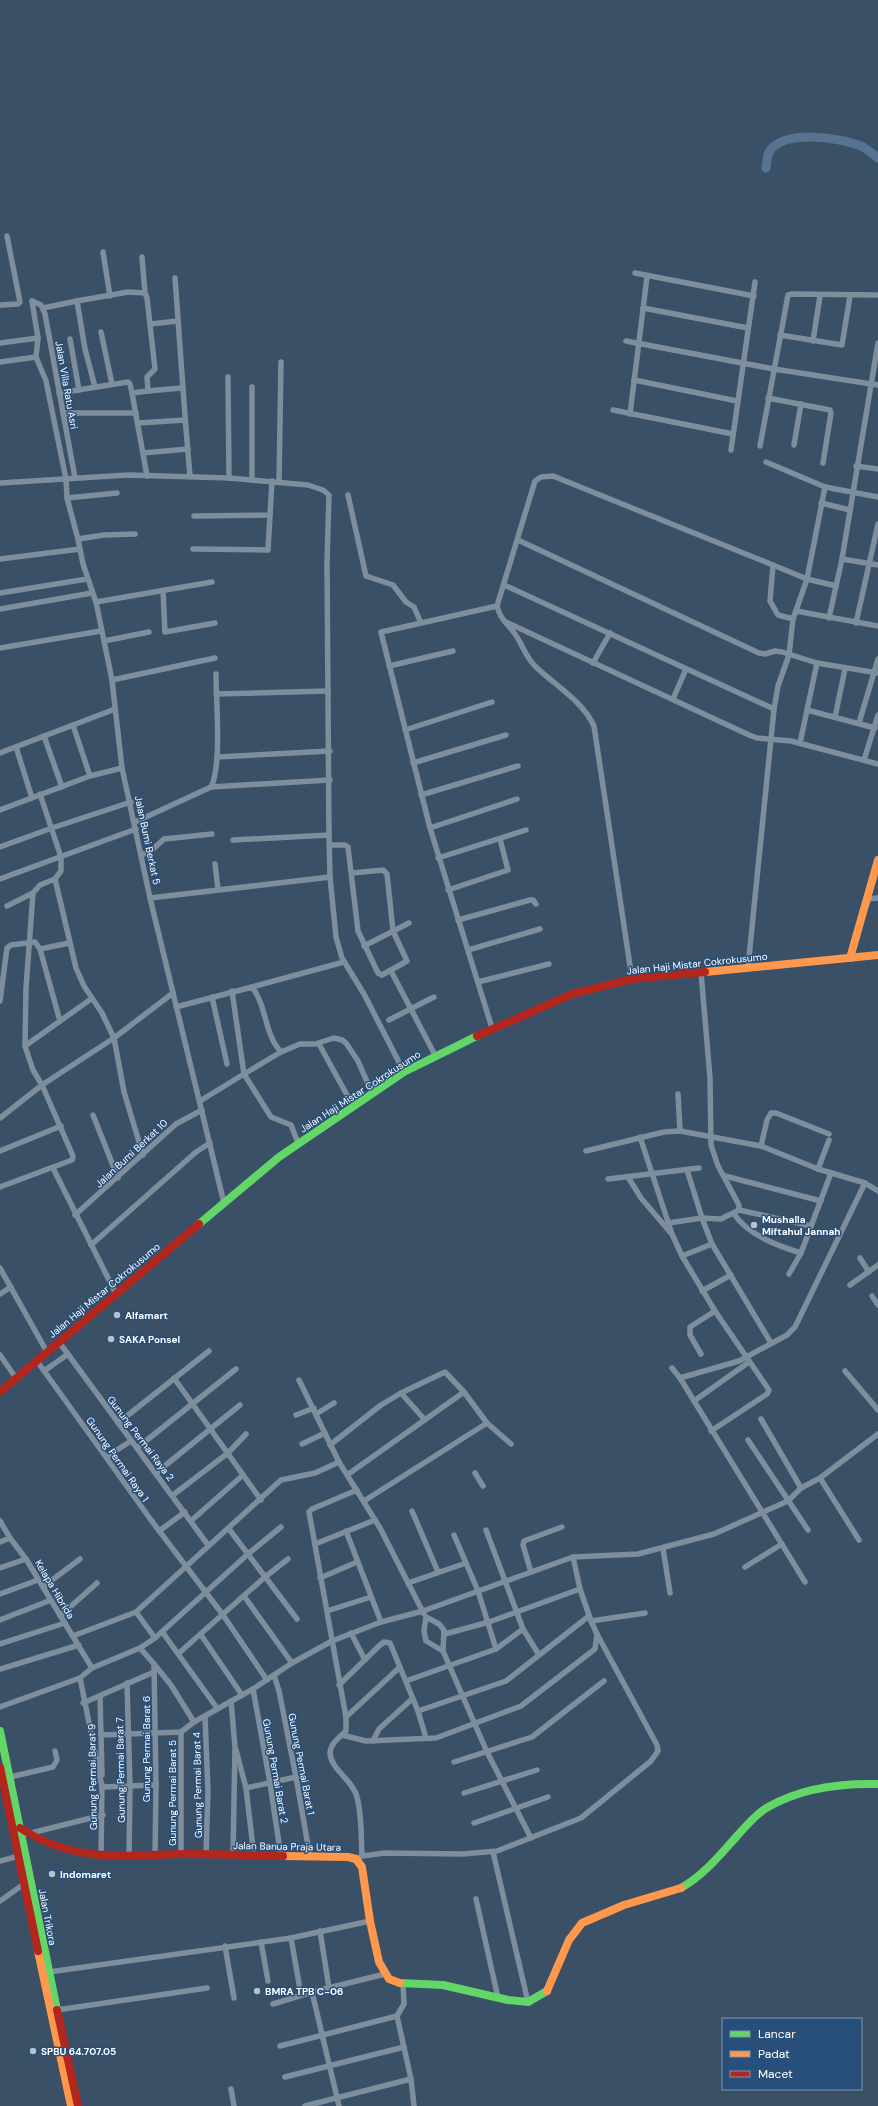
<svg xmlns="http://www.w3.org/2000/svg" width="878" height="2106" viewBox="0 0 878 2106" font-family="'DM Sans',sans-serif">
	<style>
		.lines { fill: none; stroke-linecap: round; stroke-linejoin: round }
		.river { stroke: #567391; stroke-width: 9 }
		.street { stroke: #7e8e9d; stroke-width: 5.5 }
		.fast { stroke: #63d668; stroke-width: 8 }
		.slow { stroke: #ff974d; stroke-width: 8 }
		.jam { stroke: #b3261e; stroke-width: 8 }
		.poi-dot { fill: #bac2c9; stroke: #274f79; stroke-width: 1.5 }
		.labels { text-anchor: middle; stroke-width: 3; stroke-linejoin: round; paint-order: stroke }
		.street-label { font-size: 10px; fill: #fff; stroke: #274f79 }
		.poi-label { font-size: 10px; font-weight: bold; fill: #fff; stroke: #274f79; text-anchor: start }
	</style>
	<rect width="100%" height="100%" fill="#3a5066"/>
	<g class="lines">
		<!-- river -->
		<path class="river" d="M766,168C767,163 767,156 769,152C783,129 842,137 863,147C868,150 873,154 878,158"/>
		<!-- street -->
		<g class="street">
			<polyline points="103,252 110,296"/>
			<polyline points="142,257 145,293"/>
			<polyline points="635,273 754,296"/>
			<path d="M175,278C180,344 184,410 190,476"/>
			<polyline points="32,301 38,338 36,357 46,381 66,479 67,498 78,539 83,564 96,602 112,680 122,768 150,898 224,1203"/>
			<polyline points="32,301 41,305 45,314 75,478"/>
			<polyline points="0,305 18,304 20,302 7,236"/>
			<polyline points="43,308 77,301"/>
			<polyline points="643,308 748,328"/>
			<polyline points="150,324 178,321"/>
			<polyline points="101,332 112,384"/>
			<polyline points="780,335 842,345 850,296"/>
			<polyline points="70,339 79,390"/>
			<polyline points="626,341 774,369 878,385"/>
			<polyline points="813,341 820,296"/>
			<polyline points="0,343 38,338"/>
			<polyline points="0,362 36,357"/>
			<polyline points="228,377 229,478"/>
			<polyline points="634,380 737,401"/>
			<polyline points="95,387 85,349 77,301 128,292 145,293 147,298 155,369 147,377 148,391 132,393 147,476"/>
			<polyline points="148,391 181,388"/>
			<polyline points="59,393 128,382 130,384 132,393"/>
			<polyline points="768,398 830,410 831,413 823,463"/>
			<polyline points="613,410 733,434"/>
			<polyline points="63,413 136,413"/>
			<polyline points="630,414 647,277"/>
			<polyline points="138,423 185,420"/>
			<polyline points="794,445 801,404"/>
			<polyline points="760,446 788,295 792,294 878,295"/>
			<polyline points="731,450 755,282"/>
			<polyline points="143,453 188,449"/>
			<polyline points="766,462 825,487 878,497"/>
			<polyline points="856,466 878,469"/>
			<polyline points="252,479 252,387"/>
			<polyline points="279,482 281,362"/>
			<polyline points="0,483 128,475 229,478 308,485 323,490 329,495 327,562 329,835 330,877 336,937 342,958 364,994 404,1072"/>
			<polyline points="348,495 366,576 393,585 406,602 414,607 421,623"/>
			<polyline points="67,498 117,493"/>
			<polyline points="821,503 850,510"/>
			<polyline points="194,516 270,515 272,481"/>
			<polyline points="78,539 104,535 135,534"/>
			<polyline points="518,540 759,653 765,654 775,651 782,652 817,663 878,673"/>
			<polyline points="193,549 268,550 270,515"/>
			<polyline points="0,559 80,549"/>
			<polyline points="842,559 878,565"/>
			<polyline points="773,565 807,579 836,586"/>
			<polyline points="504,585 774,709"/>
			<polyline points="163,591 165,632 215,623"/>
			<polyline points="0,593 87,579"/>
			<polyline points="96,602 212,582"/>
			<polyline points="0,609 92,593"/>
			<polyline points="796,611 878,626"/>
			<polyline points="829,618 842,559 878,343"/>
			<polyline points="506,622 749,735 757,738 791,741 878,764"/>
			<polyline points="856,623 878,524"/>
			<polyline points="104,641 149,632"/>
			<polyline points="0,648 101,631"/>
			<polyline points="593,663 610,633"/>
			<polyline points="389,666 453,651"/>
			<polyline points="112,680 215,658"/>
			<polyline points="216,694 328,691"/>
			<polyline points="673,699 686,669"/>
			<polyline points="807,710 875,728"/>
			<polyline points="835,717 845,669"/>
			<polyline points="859,723 878,659"/>
			<polyline points="73,725 90,776"/>
			<polyline points="405,730 492,702"/>
			<polyline points="44,736 62,787"/>
			<polyline points="800,743 817,663"/>
			<polyline points="16,747 32,798"/>
			<polyline points="0,753 115,709"/>
			<polyline points="217,757 330,751"/>
			<polyline points="864,760 878,715"/>
			<polyline points="413,763 506,735"/>
			<polyline points="211,787 330,780"/>
			<polyline points="421,795 518,766"/>
			<polyline points="0,810 90,776 122,768"/>
			<path d="M135,822L211,787C222,766 216,701 216,674"/>
			<polyline points="430,828 517,799"/>
			<polyline points="233,840 329,835"/>
			<polyline points="330,845 345,845 348,847 358,931 378,973 382,975 407,961 393,931 387,874 383,870 352,873"/>
			<polyline points="0,847 52,828 131,802"/>
			<polyline points="141,855 151,851 164,839 212,834"/>
			<polyline points="438,858 526,830"/>
			<polyline points="215,864 218,889"/>
			<polyline points="0,879 136,829"/>
			<polyline points="55,879 76,968 84,986 102,1013 114,1038 124,1092 143,1155"/>
			<polyline points="448,890 508,870 500,839"/>
			<polyline points="150,898 330,877"/>
			<polyline points="867,899 878,898"/>
			<polyline points="7,906 33,893 40,885 55,879 61,871 61,857 40,794"/>
			<polyline points="458,920 530,900 533,900 536,904"/>
			<polyline points="364,946 409,923"/>
			<polyline points="40,949 69,943"/>
			<polyline points="468,950 540,929"/>
			<polyline points="748,967 774,709 778,686 789,655 793,619 807,579 825,487"/>
			<polyline points="391,971 435,1055"/>
			<polyline points="701,972 710,1078 711,1145 718,1166 739,1205 739,1210"/>
			<path d="M632,979L594,726C582,700 554,685 534,665C525,655 522,644 515,634C508,624 500,619 497,606L535,481L541,477L553,476L773,565L770,601L778,615L793,619"/>
			<polyline points="478,982 549,964"/>
			<polyline points="252,987 344,962"/>
			<polyline points="232,991 244,1074 281,1052"/>
			<polyline points="212,997 227,1064"/>
			<polyline points="0,1001 7,948 11,945 35,942 40,949 60,1021"/>
			<path d="M176,1007L252,987C267,1006 264,1034 281,1052L300,1044H315L334,1038L342,1040L346,1043L358,1061L372,1093"/>
			<polyline points="389,1020 434,997"/>
			<polyline points="492,1028 430,828 381,632 497,606"/>
			<polyline points="319,1044 353,1106"/>
			<polyline points="25,1046 91,999"/>
			<polyline points="678,1094 680,1131"/>
			<polyline points="200,1101 244,1074 271,1117 291,1125 298,1143"/>
			<polyline points="93,1115 118,1178"/>
			<polyline points="0,1118 42,1085 114,1038 173,993"/>
			<polyline points="640,1137 672,1234 682,1256 715,1311 769,1390 767,1394 711,1431"/>
			<polyline points="761,1146 767,1120 771,1113 776,1113 829,1134"/>
			<polyline points="0,1151 61,1126"/>
			<polyline points="586,1151 664,1132 680,1131 761,1146 818,1169 865,1183 878,1191"/>
			<polyline points="53,1168 116,1294"/>
			<polyline points="818,1169 829,1140"/>
			<polyline points="687,1170 702,1218 712,1244 771,1343"/>
			<polyline points="725,1176 821,1201"/>
			<polyline points="628,1177 641,1198 670,1232"/>
			<polyline points="608,1179 699,1168"/>
			<polyline points="0,1187 72,1160 73,1156 42,1085 33,1070 25,1046 26,988 33,893"/>
			<path d="M734,1214C748,1235 778,1246 801,1253"/>
			<polyline points="75,1215 176,1124 202,1110"/>
			<polyline points="668,1223 702,1218 721,1219 739,1210 811,1226"/>
			<polyline points="91,1245 196,1152 210,1143"/>
			<polyline points="682,1256 712,1244"/>
			<polyline points="860,1258 869,1272"/>
			<polyline points="0,1268 47,1352"/>
			<polyline points="789,1274 801,1253 831,1173"/>
			<polyline points="850,1285 878,1265"/>
			<polyline points="702,1291 731,1275"/>
			<polyline points="0,1294 11,1287"/>
			<polyline points="872,1296 878,1305"/>
			<polyline points="59,1342 208,1545"/>
			<polyline points="701,1354 690,1335 690,1327 715,1311"/>
			<polyline points="0,1355 16,1378"/>
			<polyline points="37,1361 151,1520 223,1615 267,1680"/>
			<polyline points="672,1368 680,1378 805,1582"/>
			<polyline points="44,1371 68,1354"/>
			<polyline points="845,1371 878,1410"/>
			<polyline points="174,1378 261,1500"/>
			<polyline points="680,1378 739,1361 787,1335 795,1327 865,1183"/>
			<polyline points="299,1380 339,1462 380,1528 424,1614"/>
			<polyline points="401,1393 425,1420"/>
			<polyline points="694,1401 749,1362"/>
			<polyline points="316,1414 334,1403"/>
			<polyline points="296,1415 314,1408"/>
			<polyline points="761,1419 801,1488"/>
			<polyline points="118,1423 209,1351"/>
			<polyline points="748,1440 808,1530"/>
			<polyline points="302,1444 325,1433"/>
			<polyline points="330,1445 381,1405 401,1393 445,1372 464,1392 487,1423 511,1444"/>
			<polyline points="137,1448 236,1369"/>
			<polyline points="106,1457 131,1441"/>
			<polyline points="156,1473 240,1405"/>
			<polyline points="475,1473 483,1486"/>
			<polyline points="347,1475 464,1392"/>
			<polyline points="820,1478 859,1540"/>
			<path d="M357,1490L312,1509L309,1512L346,1717V1731C340,1737 330,1744 330,1753C331,1770 353,1780 357,1797C362,1816 361,1837 362,1856"/>
			<polyline points="173,1495 228,1453 246,1434"/>
			<polyline points="364,1501 487,1423"/>
			<polyline points="412,1511 438,1572"/>
			<polyline points="192,1520 243,1475"/>
			<polyline points="0,1521 10,1538 26,1559 92,1668"/>
			<polyline points="229,1529 297,1619"/>
			<polyline points="486,1530 523,1629 496,1649"/>
			<polyline points="159,1531 185,1512"/>
			<polyline points="346,1531 381,1622"/>
			<polyline points="0,1542 10,1538"/>
			<polyline points="315,1544 375,1520"/>
			<polyline points="663,1548 670,1593"/>
			<polyline points="573,1557 580,1589 591,1621 645,1613"/>
			<polyline points="745,1567 782,1544"/>
			<polyline points="0,1568 26,1559"/>
			<polyline points="531,1572 523,1545 524,1541 562,1527"/>
			<polyline points="320,1578 357,1562"/>
			<polyline points="408,1583 466,1563"/>
			<polyline points="43,1587 80,1559"/>
			<polyline points="0,1594 38,1580"/>
			<polyline points="244,1596 292,1663"/>
			<polyline points="327,1611 371,1597"/>
			<polyline points="60,1616 97,1583"/>
			<polyline points="0,1620 51,1600"/>
			<polyline points="523,1629 539,1655"/>
			<polyline points="163,1633 217,1708"/>
			<polyline points="351,1633 365,1660"/>
			<polyline points="445,1634 489,1622 580,1589"/>
			<polyline points="201,1635 242,1695"/>
			<polyline points="73,1636 136,1612 281,1480 315,1473 339,1462"/>
			<polyline points="155,1638 248,1554 281,1527"/>
			<polyline points="0,1644 65,1623"/>
			<polyline points="140,1648 154,1664 156,1785 155,1856"/>
			<polyline points="443,1651 426,1641 424,1631 426,1617 439,1624 444,1630 443,1651 487,1752 531,1838"/>
			<polyline points="179,1653 265,1577 288,1559"/>
			<polyline points="154,1664 171,1685 194,1722"/>
			<polyline points="0,1669 79,1645"/>
			<polyline points="274,1675 279,1691 296,1777 310,1857"/>
			<polyline points="80,1678 102,1787 156,1785"/>
			<polyline points="406,1681 496,1649 478,1591 454,1535"/>
			<polyline points="127,1683 130,1785 129,1856"/>
			<polyline points="339,1685 379,1646 384,1642 390,1643 418,1711 426,1738"/>
			<polyline points="253,1689 270,1783 281,1857"/>
			<polyline points="100,1697 102,1775"/>
			<polyline points="231,1701 235,1747 233,1855"/>
			<polyline points="83,1703 154,1672"/>
			<polyline points="0,1707 80,1678 92,1668 140,1648 155,1638 136,1612"/>
			<polyline points="418,1711 506,1681 589,1616"/>
			<polyline points="205,1716 208,1791 206,1855"/>
			<polyline points="346,1717 400,1667"/>
			<polyline points="181,1732 181,1855"/>
			<polyline points="101,1735 181,1732 194,1722 253,1689 292,1663 332,1641 381,1622 423,1611 573,1557 638,1554 714,1534 788,1501 801,1488 820,1478 878,1434"/>
			<polyline points="342,1735 366,1741 436,1738 521,1706 595,1649 597,1634 591,1621"/>
			<polyline points="373,1741 379,1729 412,1699"/>
			<polyline points="236,1750 246,1788 254,1856"/>
			<polyline points="454,1762 532,1737 604,1681"/>
			<polyline points="10,1777 53,1767 57,1760 55,1751"/>
			<polyline points="246,1788 296,1777"/>
			<polyline points="464,1793 537,1770"/>
			<polyline points="474,1823 548,1797"/>
			<polyline points="27,1834 103,1815"/>
			<polyline points="493,1852 528,2002"/>
			<polyline points="101,1856 102,1785"/>
			<polyline points="356,1859 362,1856 385,1853 463,1854 497,1851 581,1818 651,1761 658,1751 657,1745 597,1634"/>
			<polyline points="0,1861 19,1856"/>
			<polyline points="476,1899 498,1998"/>
			<polyline points="0,1901 24,1884"/>
			<polyline points="320,1931 329,1988"/>
			<polyline points="291,1938 301,1995"/>
			<polyline points="261,1942 268,1981"/>
			<polyline points="225,1946 234,1998"/>
			<polyline points="49,1972 291,1938 370,1921"/>
			<polyline points="403,1984 404,2004 397,2016 411,2079 414,2106"/>
			<polyline points="312,1992 339,2106"/>
			<polyline points="273,2004 312,1992 385,1974"/>
			<polyline points="57,2010 207,1988"/>
			<polyline points="280,2046 397,2016"/>
			<polyline points="285,2077 404,2047"/>
			<polyline points="231,2089 234,2106"/>
			<polyline points="305,2106 411,2079"/>
		</g>
		<!-- fast -->
		<g class="fast">
			<polyline points="199,1224 279,1157 404,1072 477,1036"/>
			<polyline points="0,1731 57,2010"/>
			<path d="M681,1888C704,1875 719,1856 737,1836C745,1827 757,1813 768,1807C801,1788 841,1783 878,1784"/>
			<polyline points="400,1983 443,1985 508,2000 528,2002 547,1991"/>
		</g>
		<!-- slow -->
		<g class="slow">
			<polyline points="850,958 878,860"/>
			<polyline points="705,972 878,955"/>
			<polyline points="283,1856 348,1857 356,1859 362,1867 370,1921 379,1962 389,1979 400,1983"/>
			<polyline points="38,1951 71,2106"/>
			<polyline points="547,1991 569,1940 582,1923 624,1905 681,1888"/>
		</g>
		<!-- jam -->
		<g class="jam">
			<polyline points="477,1036 572,994 632,979 705,972"/>
			<polyline points="0,1392 199,1224"/>
			<polyline points="0,1767 38,1951"/>
			<path d="M20,1828C76,1864 125,1855 188,1854C220,1854 251,1855 283,1856"/>
			<polyline points="57,2010 78,2106"/>
		</g>
	</g>
	<!-- markers -->
	<g class="poi-dot">
		<circle cx="754" cy="1225" r="4"/>
		<circle cx="117" cy="1315" r="4"/>
		<circle cx="111" cy="1339" r="4"/>
		<circle cx="52" cy="1874" r="4"/>
		<circle cx="257" cy="1991" r="4"/>
		<circle cx="33" cy="2051" r="4"/>
	</g>
	<g class="labels">
		<!-- street labels -->
		<g class="street-label">
			<text transform="translate(67 385) rotate(80)" y="4">Jalan Villa Ratu Asri</text>
			<text transform="translate(148 840) rotate(78)" y="4">Jalan Bumi Berkat 5</text>
			<text transform="translate(697 963) rotate(-6)" y="4">Jalan Haji Mistar Cokrokusumo</text>
			<text transform="translate(360 1091) rotate(-33)" y="4">Jalan Haji Mistar Cokrokusumo</text>
			<text transform="translate(131 1153) rotate(-43)" y="4">Jalan Bumi Berkat 10</text>
			<text transform="translate(104 1290) rotate(-40)" y="4">Jalan Haji Mistar Cokrokusumo</text>
			<text transform="translate(141 1438) rotate(53)" y="4">Gunung Permai Raya 2</text>
			<text transform="translate(118 1459) rotate(55)" y="4">Gunung Permai Raya 1</text>
			<text transform="translate(55 1589) rotate(59)" y="4">Kelapa Hibrida</text>
			<text transform="translate(146 1749) rotate(-90)" y="4">Gunung Permai Barat 6</text>
			<text transform="translate(302 1764) rotate(79)" y="4">Gunung Permai Barat 1</text>
			<text transform="translate(120 1770) rotate(-91)" y="4">Gunung Permai Barat 7</text>
			<text transform="translate(276 1771) rotate(80)" y="4">Gunung Permai Barat 2</text>
			<text transform="translate(92 1777) rotate(-91)" y="4">Gunung Permai Barat 9</text>
			<text transform="translate(197 1785) rotate(-91)" y="4">Gunung Permai Barat 4</text>
			<text transform="translate(172 1793) rotate(-90)" y="4">Gunung Permai Barat 5</text>
			<text transform="translate(287 1846) rotate(1)" y="4">Jalan Banua Praja Utara</text>
			<text transform="translate(48 1917) rotate(79)" y="4">Jalan Trikora</text>
		</g>
		<!-- poi labels -->
		<g class="poi-label">
			<text x="762" y="1223">Mushalla<tspan x="762" dy="12">Miftahul Jannah</tspan></text>
			<text x="125" y="1319">Alfamart</text>
			<text x="119" y="1343">SAKA Ponsel</text>
			<text x="60" y="1878">Indomaret</text>
			<text x="265" y="1995">BMRA TPB C-06</text>
			<text x="41" y="2055">SPBU 64.707.05</text>
		</g>
	</g>
	<!-- legend -->
	<rect x="722" y="2018" width="140" height="72" fill="#274f79" stroke="#7d95af"/>
	<rect x="730" y="2031" width="20" height="6" fill="#63d668" stroke="#7d95af"/>
	<text x="758" y="2038" font-size="12" fill="#ffffff">Lancar</text>
	<rect x="730" y="2051" width="20" height="6" fill="#ff974d" stroke="#7d95af"/>
	<text x="758" y="2058" font-size="12" fill="#ffffff">Padat</text>
	<rect x="730" y="2071" width="20" height="6" fill="#b3261e" stroke="#7d95af"/>
	<text x="758" y="2078" font-size="12" fill="#ffffff">Macet</text>
</svg>
